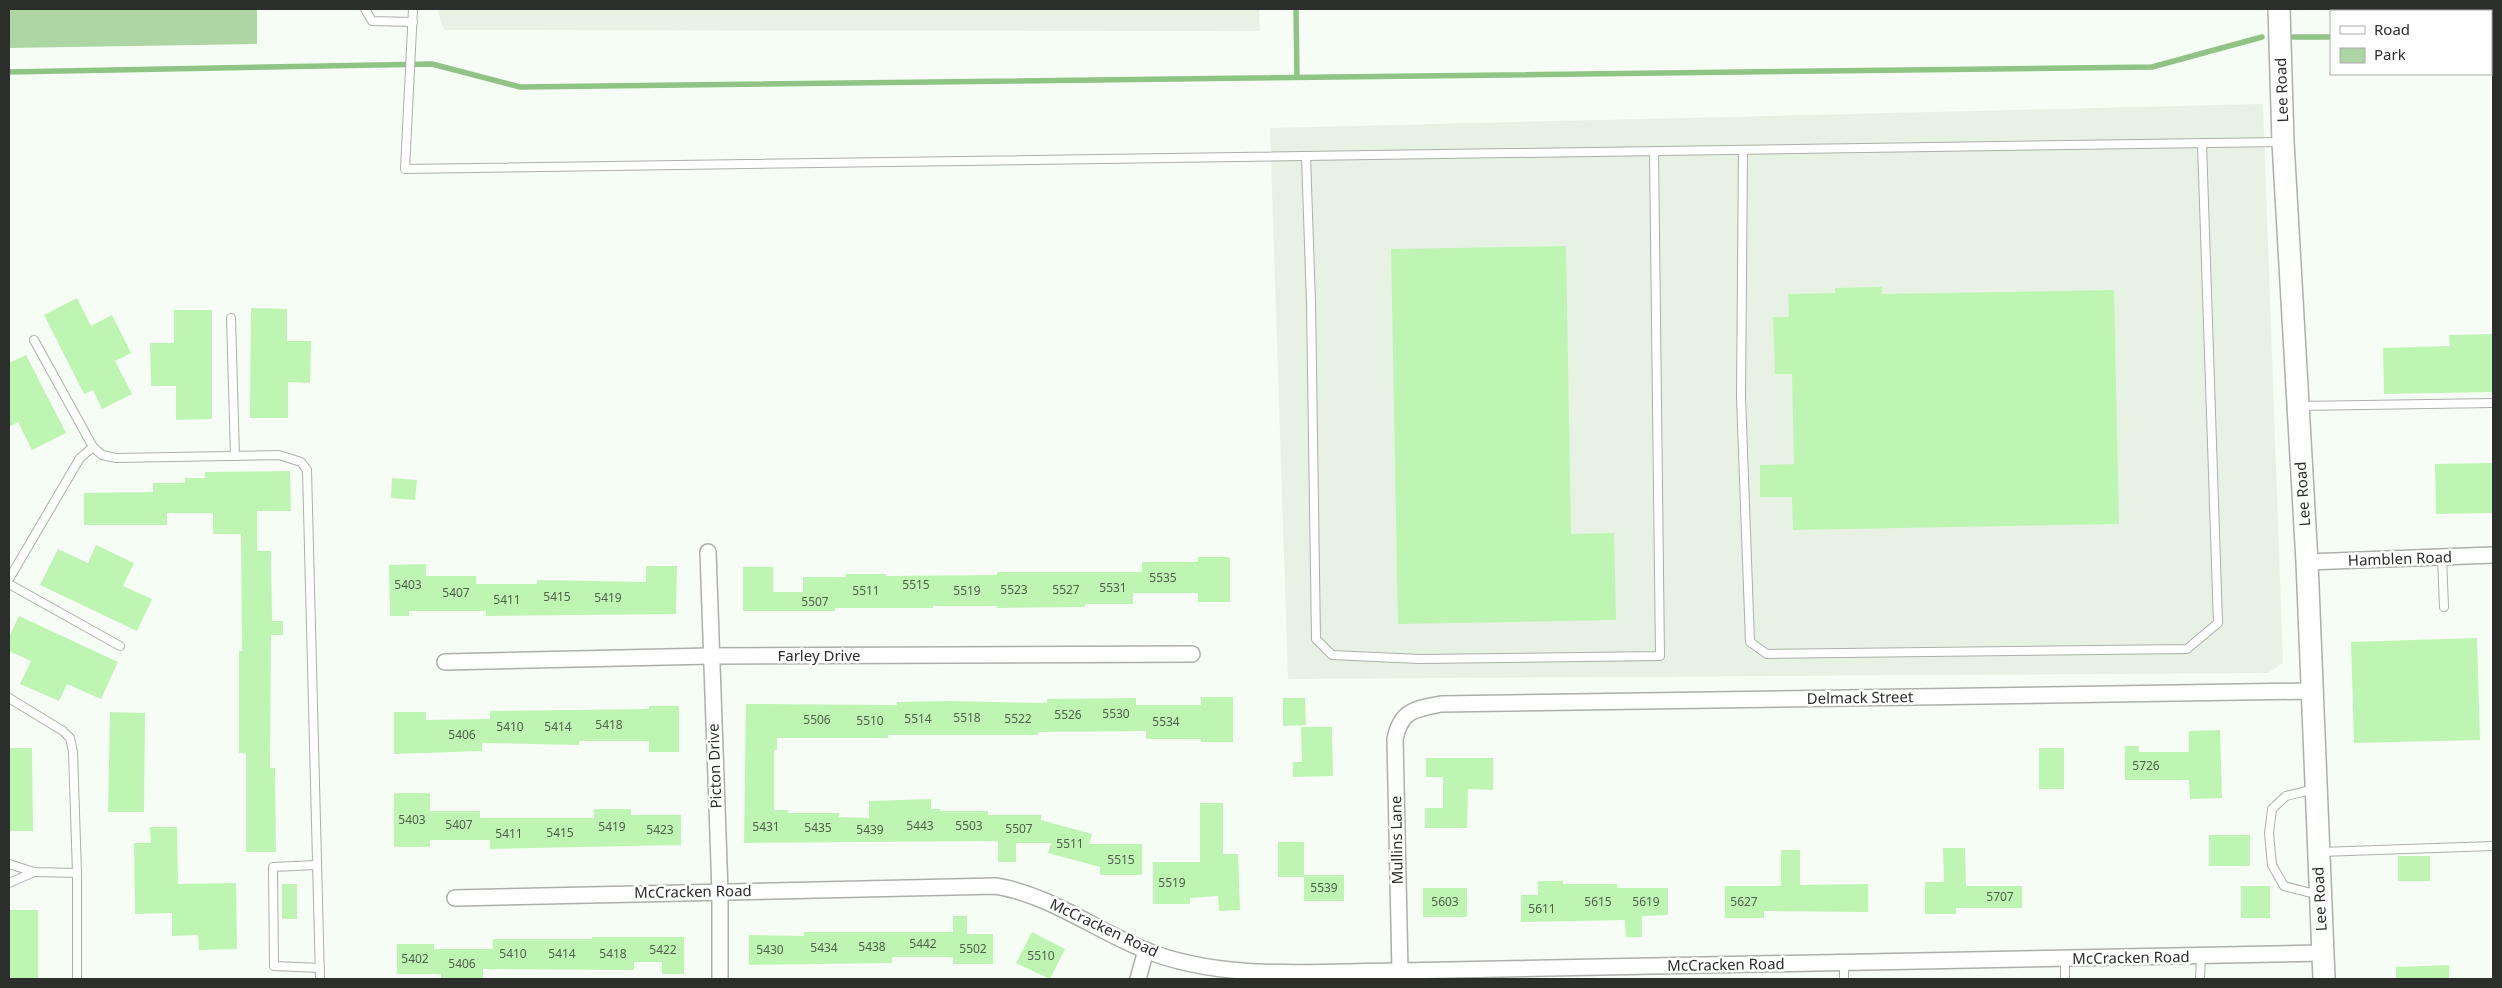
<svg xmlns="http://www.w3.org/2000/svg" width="2502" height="988" viewBox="0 0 2502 988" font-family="'Noto Sans',sans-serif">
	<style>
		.built { fill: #e7f2e4 }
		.green { fill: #add6a4 }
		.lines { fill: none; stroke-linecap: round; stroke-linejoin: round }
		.stream { stroke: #90c485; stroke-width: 5.5 }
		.building { fill: #bff5b3 }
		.lane-casing { stroke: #abb0a9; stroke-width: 10 }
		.street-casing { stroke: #abb0a9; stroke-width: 18 }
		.secondary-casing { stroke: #abb0a9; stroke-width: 24 }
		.lane { stroke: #fff; stroke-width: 8 }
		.street { stroke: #fff; stroke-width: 15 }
		.secondary { stroke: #fff; stroke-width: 21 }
		.labels { text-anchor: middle; stroke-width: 5; stroke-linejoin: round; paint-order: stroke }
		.number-label { font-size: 12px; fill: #51604d }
		.street-label { font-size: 15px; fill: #2c2e2b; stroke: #fff }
	</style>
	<rect width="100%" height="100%" fill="#f6fdf5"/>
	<!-- built -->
	<g class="built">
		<polygon points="437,9 1259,9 1260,31 444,30"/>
		<polygon points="2263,104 2283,663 2268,673 1288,679 1270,128"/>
	</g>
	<!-- green -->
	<polygon class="green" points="9,9 257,9 257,44 9,48"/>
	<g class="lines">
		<!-- stream -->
		<g class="stream">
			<polyline points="1296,9 1297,77"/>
			<polyline points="2293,37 2331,37"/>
			<polyline points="2491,37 2493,37"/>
			<polyline points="9,72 432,64 520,87 2152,67 2262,37"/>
		</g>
	</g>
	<!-- building -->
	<g class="building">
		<polygon points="1566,246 1571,534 1614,533 1616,620 1398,624 1391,249"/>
		<polygon points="1882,287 1882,294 2114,290 2119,524 1793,530 1792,497 1760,497 1760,465 1794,464 1792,374 1775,374 1773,317 1789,317 1788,294 1835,293 1835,288"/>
		<polygon points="77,298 91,326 112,315 131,353 115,361 132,394 102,409 93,390 84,394 44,315"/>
		<polygon points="251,308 287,309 287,341 311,341 310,383 288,382 288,418 250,418"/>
		<polygon points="174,310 212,310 212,419 176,420 176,386 151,386 150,343 174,343"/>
		<polygon points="2493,334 2493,392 2384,394 2383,348 2450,346 2449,335"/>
		<polygon points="26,355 66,433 32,450 18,422 9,427 9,363"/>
		<polygon points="2493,463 2493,513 2436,514 2435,464"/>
		<polygon points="290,471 291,511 257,511 257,551 271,551 272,621 283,621 283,635 271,635 270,768 275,768 276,852 246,852 246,753 239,753 239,651 242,651 241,534 213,534 213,513 167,513 167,525 84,525 84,493 153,492 153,483 185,483 185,478 205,478 205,472"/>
		<polygon points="392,478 417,480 415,500 391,498"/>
		<polygon points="96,545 134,563 123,586 152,599 137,631 40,585 58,549 88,563"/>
		<polygon points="1198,557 1230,557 1230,602 1198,602 1198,593 1133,593 1133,604 1085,604 1085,607 997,608 997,606 933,606 933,608 835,608 835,611 743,611 743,567 773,567 773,592 803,592 803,577 846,577 846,574 886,574 886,576 997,575 997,572 1142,572 1142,562 1198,562"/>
		<polygon points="426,564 426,576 476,576 476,584 537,584 537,580 646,582 646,566 677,566 676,614 486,616 486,611 409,611 409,616 390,616 389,565"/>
		<polygon points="19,616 118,662 101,699 67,684 59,701 20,684 31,661 9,651 9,637"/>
		<polygon points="2477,638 2480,740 2354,743 2351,642"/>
		<polygon points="1201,697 1233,697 1233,742 1201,742 1201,739 1146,739 1146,731 1038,732 1038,735 888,735 888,738 777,738 777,750 774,750 774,810 788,810 788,813 839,813 839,817 869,818 869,801 931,799 931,809 940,809 940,811 988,811 988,815 1041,815 1041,820 1092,834 1089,844 1142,844 1142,875 1100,875 1100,867 1048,853 1051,843 1016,843 1016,862 998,862 998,841 744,843 746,704 897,705 897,702 947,701 1047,703 1047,699 1136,698 1136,705 1201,705"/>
		<polygon points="1283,698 1305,698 1306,725 1283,726"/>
		<polygon points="649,706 679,706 679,752 649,752 649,741 579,741 579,745 482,743 482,751 394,754 394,712 426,712 426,720 490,719 490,711 649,709"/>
		<polygon points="110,712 145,713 144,812 108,812"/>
		<polygon points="1301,727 1332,727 1333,776 1293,777 1293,762 1302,762"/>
		<polygon points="2220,730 2222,798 2190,799 2189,780 2125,780 2125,746 2139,746 2139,752 2189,752 2189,731"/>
		<polygon points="9,748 32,748 33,831 9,831"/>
		<rect x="2039" y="748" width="25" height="41"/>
		<polygon points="1426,758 1493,758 1493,790 1468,789 1467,828 1425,828 1425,808 1443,808 1443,777 1426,777"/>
		<polygon points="394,793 430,793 430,811 480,811 480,818 594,818 594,809 631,809 631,815 681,815 681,845 490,849 490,840 430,840 430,847 394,847"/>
		<polygon points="1200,803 1223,803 1223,854 1238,854 1240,910 1219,911 1218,896 1190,898 1190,904 1153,904 1153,862 1200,862"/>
		<polygon points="150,827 177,827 178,884 236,883 237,949 199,950 198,935 172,936 172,913 135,914 134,843 151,843"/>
		<rect x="2209" y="835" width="41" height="31"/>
		<rect x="1278" y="842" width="26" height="35"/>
		<polygon points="1943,848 1965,848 1966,886 2022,886 2022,908 1956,908 1956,914 1925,914 1925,882 1944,882"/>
		<polygon points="1781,850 1800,850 1800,885 1868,884 1868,912 1764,911 1764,918 1725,918 1725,886 1781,886"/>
		<rect x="2398" y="856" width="32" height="25"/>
		<rect x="1304" y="875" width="40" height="26"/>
		<polygon points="1538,881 1563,881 1563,884 1617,884 1617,888 1668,888 1668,915 1642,916 1642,937 1626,937 1625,920 1521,922 1521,895 1538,895"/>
		<rect x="282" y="884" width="15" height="35"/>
		<rect x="2241" y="886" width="29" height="32"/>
		<rect x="1423" y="888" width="44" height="29"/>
		<rect x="9" y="910" width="29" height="69"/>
		<polygon points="953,916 967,916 967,934 993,934 993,964 953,964 953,957 892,957 892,963 749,965 749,935 804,936 804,932 953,932"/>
		<polygon points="1032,932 1065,949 1050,979 1016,963"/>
		<polygon points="592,937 684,937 684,974 662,974 662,962 634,962 634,970 483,969 483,978 441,978 441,974 397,974 397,944 434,944 434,949 493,949 493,939 592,939"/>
		<polygon points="2449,965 2449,979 2396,979 2396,967"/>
	</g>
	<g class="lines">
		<defs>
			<g id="lane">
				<polyline points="365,9 372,21 413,22"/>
				<polyline points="413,9 405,169 2281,142"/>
				<polyline points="1743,150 1741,397 1750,642 1767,654 2187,649 2218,623 2202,143"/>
				<polyline points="1306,156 1311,303 1316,639 1332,655 1420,659 1660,656 1654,151"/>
				<polyline points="231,318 235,456"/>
				<polyline points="34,340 93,447 102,455 116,458 279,455 301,462 307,470 320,979"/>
				<polyline points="2299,406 2493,403"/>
				<polyline points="2442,557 2444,607"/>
				<polyline points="9,579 80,458 93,447"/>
				<polyline points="9,584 120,646"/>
				<polyline points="9,698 63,731 70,738 73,752 77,873 77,979"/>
				<polyline points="2315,789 2286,796 2272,809 2269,833 2272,865 2284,886 2319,895"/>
				<polyline points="2320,852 2493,846"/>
				<polyline points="9,864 34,872 77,873"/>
				<polyline points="316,865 273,867 274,966 320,968"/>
				<polyline points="9,883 34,872"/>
				<polyline points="2065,959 2065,979"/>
				<polyline points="1844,963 1844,979"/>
				<polyline points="2200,979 2201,956"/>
			</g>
			<g id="street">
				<polyline points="708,552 720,892 720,979"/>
				<polyline points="2307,562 2493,555"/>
				<polyline points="445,662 710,656 1192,654"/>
				<path d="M455,898L996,886C1050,895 1095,930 1145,950C1224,982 1317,971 1400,971L2323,953"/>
				<path d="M1400,971L1395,739C1401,710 1415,709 1441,704L2312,691"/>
				<polyline points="1138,979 1146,950"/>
			</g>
			<polyline id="secondary" points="2279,9 2283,142 2307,562 2324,979"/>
		</defs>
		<!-- lane casing -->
		<use href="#lane" class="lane-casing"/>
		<!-- street casing -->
		<use href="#street" class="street-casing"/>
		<!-- secondary casing -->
		<use href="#secondary" class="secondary-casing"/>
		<!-- lane -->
		<use href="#lane" class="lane"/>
		<!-- street -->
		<use href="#street" class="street"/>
		<!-- secondary -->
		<use href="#secondary" class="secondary"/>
	</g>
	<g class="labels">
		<!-- number labels -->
		<g class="number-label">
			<text x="1163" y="582">5535</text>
			<text x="408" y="589">5403</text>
			<text x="916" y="589">5515</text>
			<text x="1113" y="592">5531</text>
			<text x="1014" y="594">5523</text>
			<text x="1066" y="594">5527</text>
			<text x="866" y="595">5511</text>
			<text x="967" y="595">5519</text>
			<text x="456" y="597">5407</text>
			<text x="557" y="601">5415</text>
			<text x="608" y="602">5419</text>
			<text x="507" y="604">5411</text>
			<text x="815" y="606">5507</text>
			<text x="1116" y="718">5530</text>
			<text x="1068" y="719">5526</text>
			<text x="967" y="722">5518</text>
			<text x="918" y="723">5514</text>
			<text x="1018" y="723">5522</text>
			<text x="817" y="724">5506</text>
			<text x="870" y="725">5510</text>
			<text x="1166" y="726">5534</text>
			<text x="609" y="729">5418</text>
			<text x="510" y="731">5410</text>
			<text x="558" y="731">5414</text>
			<text x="462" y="739">5406</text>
			<text x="2146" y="770">5726</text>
			<text x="412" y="824">5403</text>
			<text x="459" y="829">5407</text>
			<text x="920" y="830">5443</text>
			<text x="969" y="830">5503</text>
			<text x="612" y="831">5419</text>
			<text x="766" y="831">5431</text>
			<text x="818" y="832">5435</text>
			<text x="1019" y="833">5507</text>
			<text x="660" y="834">5423</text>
			<text x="870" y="834">5439</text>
			<text x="560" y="837">5415</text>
			<text x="509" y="838">5411</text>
			<text x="1070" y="848">5511</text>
			<text x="1121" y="864">5515</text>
			<text x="1172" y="887">5519</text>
			<text x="1324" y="892">5539</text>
			<text x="2000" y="901">5707</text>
			<text x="1445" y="906">5603</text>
			<text x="1598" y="906">5615</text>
			<text x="1646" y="906">5619</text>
			<text x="1744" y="906">5627</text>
			<text x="1542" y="913">5611</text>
			<text x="923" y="948">5442</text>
			<text x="872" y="951">5438</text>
			<text x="824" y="952">5434</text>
			<text x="973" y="953">5502</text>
			<text x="663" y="954">5422</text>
			<text x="770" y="954">5430</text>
			<text x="513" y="958">5410</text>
			<text x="562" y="958">5414</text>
			<text x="613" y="958">5418</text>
			<text x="1041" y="960">5510</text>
			<text x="415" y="963">5402</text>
			<text x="462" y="968">5406</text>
		</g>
		<!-- street labels -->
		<g class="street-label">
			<text transform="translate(2282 90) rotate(-92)" y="5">Lee Road</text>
			<text transform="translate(2303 494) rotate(-94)" y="5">Lee Road</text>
			<text transform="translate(2400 559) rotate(-2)" y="5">Hamblen Road</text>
			<text x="819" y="661">Farley Drive</text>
			<text transform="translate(1860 698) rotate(-1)" y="5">Delmack Street</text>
			<text transform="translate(715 766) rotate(-92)" y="5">Picton Drive</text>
			<text transform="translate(1397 840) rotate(-91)" y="5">Mullins Lane</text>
			<text transform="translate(693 892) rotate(-1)" y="5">McCracken Road</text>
			<text transform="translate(2320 899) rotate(-93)" y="5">Lee Road</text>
			<text transform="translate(1104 928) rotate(25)" y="5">McCracken Road</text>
			<text transform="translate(2131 958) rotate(-1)" y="5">McCracken Road</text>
			<text transform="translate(1726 965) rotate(-1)" y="5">McCracken Road</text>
		</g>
	</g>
	<!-- border -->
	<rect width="2502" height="988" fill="none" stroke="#2c2e2b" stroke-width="20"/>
	<!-- legend -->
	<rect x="2330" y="10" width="162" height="65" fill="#ffffff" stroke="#ababaa"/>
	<rect x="2340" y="26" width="25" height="8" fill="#ffffff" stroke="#ababaa"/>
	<text x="2374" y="35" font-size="15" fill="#2c2e2b">Road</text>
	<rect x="2340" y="48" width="25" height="15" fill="#add6a4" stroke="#ababaa"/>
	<text x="2374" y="60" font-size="15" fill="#2c2e2b">Park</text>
</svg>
